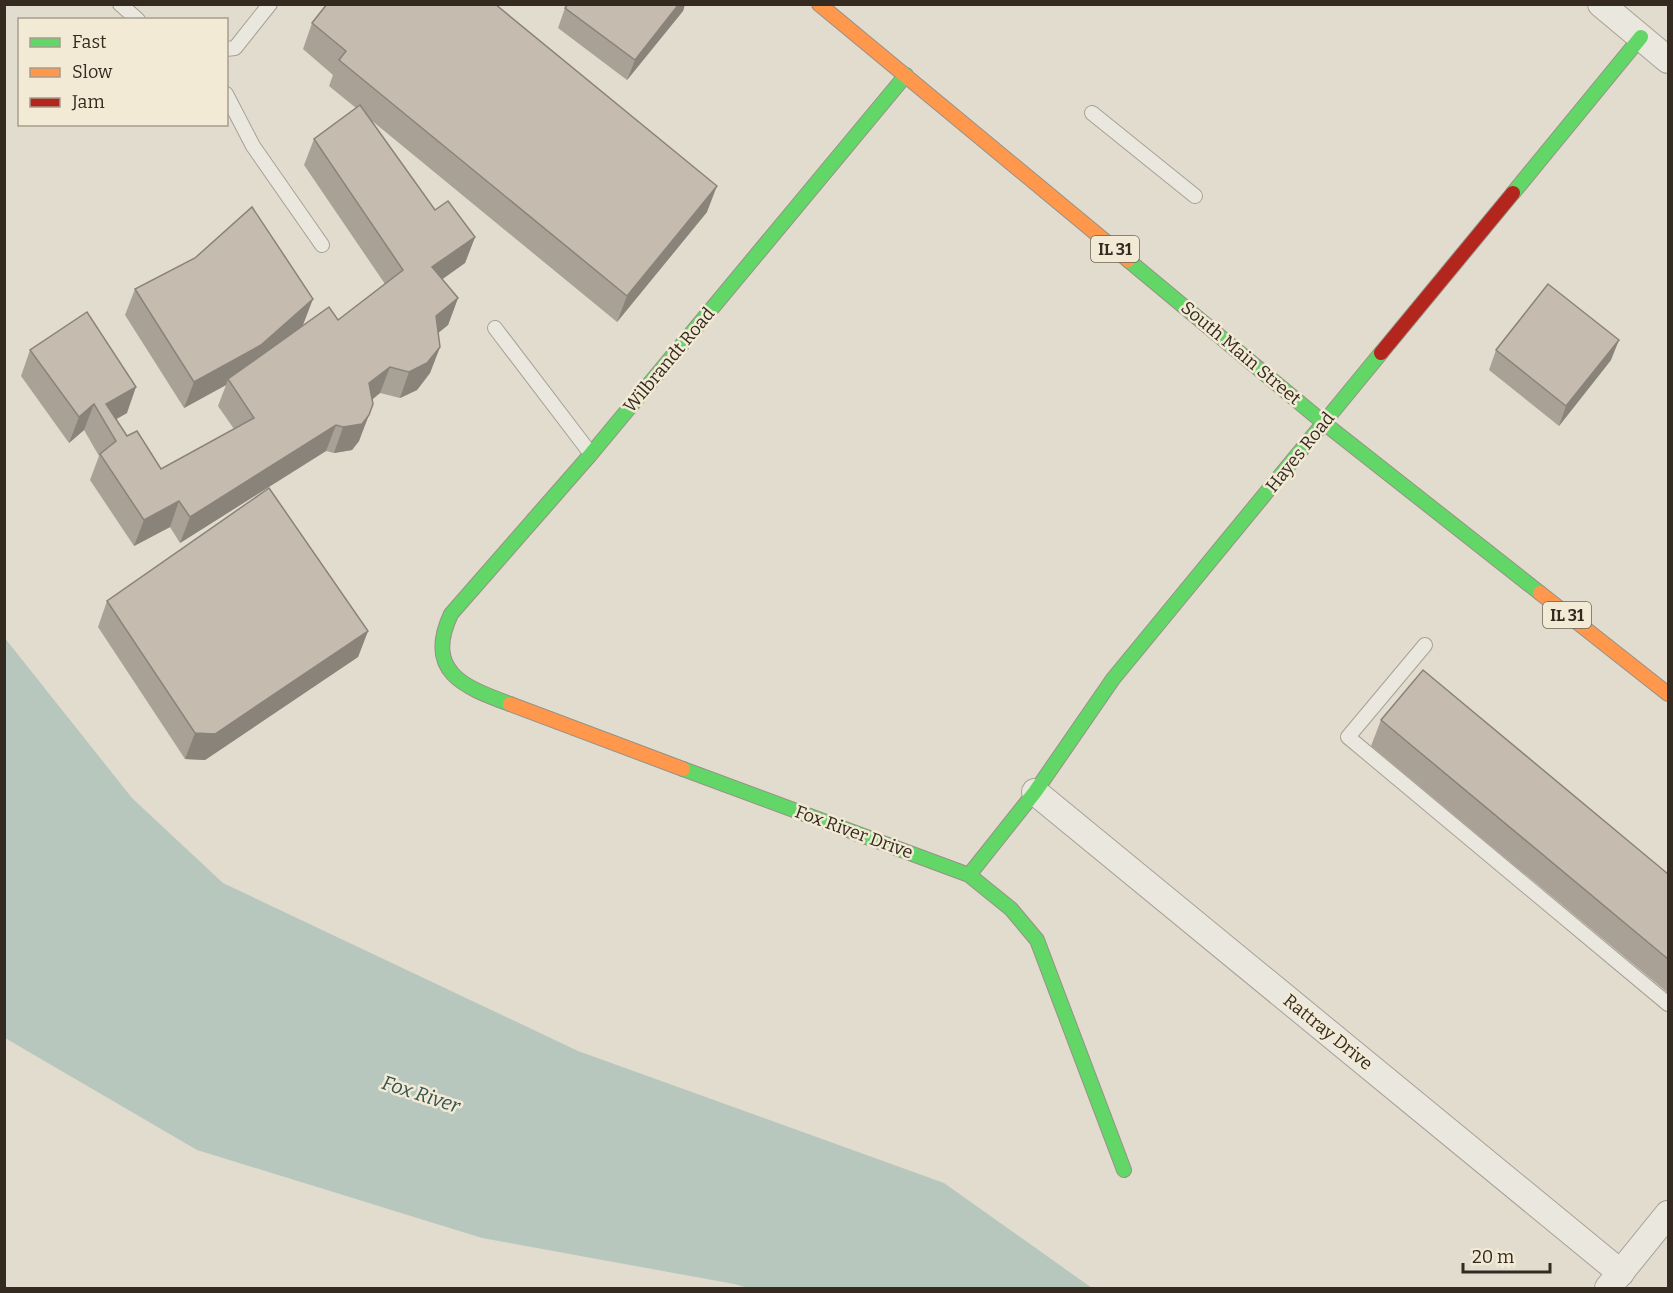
<svg xmlns="http://www.w3.org/2000/svg" width="1673" height="1293" viewBox="0 0 1673 1293" font-family="Bitter,serif">
	<style>
		.water { fill: #b8c7be }
		.lines { fill: none; stroke-linecap: round; stroke-linejoin: round }
		.lane-casing { stroke: #a7a197; stroke-width: 16 }
		.street-casing { stroke: #a7a197; stroke-width: 28 }
		.fast-casing { stroke: #969187; stroke-width: 16 }
		.slow-casing { stroke: #969187; stroke-width: 16 }
		.jam-casing { stroke: #969187; stroke-width: 16 }
		.lane { stroke: #eae7df; stroke-width: 14 }
		.street { stroke: #eae7df; stroke-width: 26 }
		.fast { stroke: #63d668; stroke-width: 14 }
		.slow { stroke: #ff974d; stroke-width: 14 }
		.jam { stroke: #b3261e; stroke-width: 14 }
		.wall { fill: #a9a196 }
		.shaded-wall { fill: #8a837a }
		.building { fill: #c5bbaf; stroke: #8a837a; stroke-width: 1.5 }
		.labels { text-anchor: middle; stroke-width: 5; stroke-linejoin: round; paint-order: stroke }
		.shield { fill: #f2ead5; stroke: #6e6456; stroke-width: 1.5 }
		.shield-label { font-size: 16px; font-weight: bold; fill: #352a20 }
		.street-label { font-size: 18px; fill: #352a20; stroke: #f2ead5 }
		.water-label { font-size: 20px; font-style: italic; fill: #315351; stroke: #f2ead5 }
	</style>
	<rect width="100%" height="100%" fill="#e1dcce"/>
	<!-- water -->
	<polygon class="water" points="4,637 132,798 223,883 578,1051 944,1183 1092,1288 748,1288 734,1284 482,1238 197,1150 5,1038"/>
	<g class="lines">
		<defs>
			<g id="lane">
				<polyline points="120,4 138,20"/>
				<polyline points="226,49 235,48 270,4"/>
				<polyline points="226,94 253,146 322,245"/>
				<polyline points="1092,113 1195,196"/>
				<polyline points="495,328 591,454"/>
				<polyline points="1425,645 1348,737 1668,1004"/>
			</g>
			<g id="street">
				<polyline points="1601,4 1668,60"/>
				<polyline points="1035,792 1621,1273"/>
				<polyline points="1608,1288 1668,1214"/>
			</g>
			<g id="fast">
				<polyline points="1513,193 1641,37"/>
				<polyline points="1128,260 1324,423 1540,593"/>
				<path d="M510,704C464,687 424,672 451,614L591,454L906,75"/>
				<polyline points="683,769 969,875 1011,909 1037,940 1124,1170"/>
				<polyline points="969,875 1035,792 1113,679 1381,353"/>
			</g>
			<g id="slow">
				<polyline points="819,4 1128,260"/>
				<polyline points="1540,593 1668,694"/>
				<polyline points="510,704 683,769"/>
			</g>
			<polyline id="jam" points="1381,353 1513,193"/>
		</defs>
		<!-- lane casing -->
		<use href="#lane" class="lane-casing"/>
		<!-- street casing -->
		<use href="#street" class="street-casing"/>
		<!-- fast casing -->
		<use href="#fast" class="fast-casing"/>
		<!-- slow casing -->
		<use href="#slow" class="slow-casing"/>
		<!-- jam casing -->
		<use href="#jam" class="jam-casing"/>
		<!-- lane -->
		<use href="#lane" class="lane"/>
		<!-- street -->
		<use href="#street" class="street"/>
		<!-- fast -->
		<use href="#fast" class="fast"/>
		<!-- slow -->
		<use href="#slow" class="slow"/>
		<!-- jam -->
		<use href="#jam" class="jam"/>
	</g>
	<!-- wall -->
	<g class="wall">
		<polygon points="568,4 685,4 683,11 627,80 558,28 565,8"/>
		<polygon points="312,23 707,212 617,322 371,120 435,210 475,237 465,263 442,279 458,298 448,325 438,333 440,347 430,373 417,390 400,398 380,393 372,400 359,441 352,450 334,453 326,451 180,543 170,527 134,546 90,480 99,456 84,430 69,443 21,376 30,350 127,413 116,419 127,436 161,469 234,429 218,406 226,385 184,408 125,315 135,289 303,325 299,329 338,320 385,284 304,165 314,139 356,108 329,86 333,75 303,49"/>
		<polygon points="1496,350 1611,360 1559,426 1489,370"/>
		<polygon points="107,601 368,631 358,657 205,760 185,759 98,627"/>
		<polygon points="1381,720 1668,874 1668,993 1371,746"/>
	</g>
	<!-- shaded-wall -->
	<g class="shaded-wall">
		<polygon points="679,4 685,4 683,11 627,80 635,60"/>
		<polygon points="717,186 707,212 617,322 627,296"/>
		<polygon points="475,237 465,263 423,293 432,267"/>
		<polygon points="458,298 448,325 427,342 436,316"/>
		<polygon points="313,299 303,325 252,371 228,379 226,385 184,408 194,382"/>
		<polygon points="1619,340 1611,360 1559,426 1566,406"/>
		<polygon points="440,347 430,373 417,390 400,398 409,372"/>
		<polygon points="390,367 380,393 360,409 369,383"/>
		<polygon points="136,387 127,413 106,425 106,404"/>
		<polygon points="94,404 84,430 69,443 79,417"/>
		<polygon points="369,415 359,441 352,450 334,453 343,427"/>
		<polygon points="336,425 326,451 180,543 190,517"/>
		<polygon points="179,501 170,527 134,546 144,520"/>
		<polygon points="368,631 358,657 205,760 185,759 195,733"/>
	</g>
	<!-- building -->
	<g class="building">
		<polygon points="327,4 495,4 717,186 627,296 339,60 346,51 312,23"/>
		<polygon points="568,4 679,4 635,60 565,8"/>
		<polygon points="360,105 435,210 448,201 475,237 432,267 458,298 436,316 440,347 427,363 409,372 390,367 369,383 373,404 369,415 362,424 343,427 336,425 190,517 179,501 144,520 100,454 116,441 94,404 79,417 30,350 87,312 136,387 106,404 127,436 137,431 161,469 254,418 228,379 329,307 338,320 403,270 314,139"/>
		<polygon points="252,207 313,299 261,345 194,382 135,289 195,258"/>
		<polygon points="1548,284 1619,340 1566,406 1496,350"/>
		<polygon points="269,488 368,631 215,734 195,733 107,601"/>
		<polygon points="1423,670 1668,874 1668,959 1381,720"/>
	</g>
	<g class="labels">
		<!-- shield labels -->
		<g class="shield">
			<rect x="1091" y="236" width="48" height="26" rx="4.5"/>
			<rect x="1543" y="602" width="48" height="26" rx="4.5"/>
		</g>
		<g class="shield-label">
			<text x="1115" y="255">IL 31</text>
			<text x="1567" y="621">IL 31</text>
		</g>
		<!-- street labels -->
		<g class="street-label">
			<text transform="translate(1241 353) rotate(40)" y="6">South Main Street</text>
			<text transform="translate(669 360) rotate(-50)" y="6">Wilbrandt Road</text>
			<text transform="translate(1300 452) rotate(-51)" y="6">Hayes Road</text>
			<text transform="translate(854 832) rotate(20)" y="6">Fox River Drive</text>
			<text transform="translate(1328 1032) rotate(39)" y="6">Rattray Drive</text>
		</g>
		<!-- water labels -->
		<g class="water-label">
			<text transform="translate(421 1094) rotate(18)" y="7">Fox River</text>
		</g>
	</g>
	<!-- border -->
	<rect width="1673" height="1293" fill="none" stroke="#352a20" stroke-width="12"/>
	<!-- legend -->
	<rect x="18" y="18" width="210" height="108" fill="#f2ead5" stroke="#a69d8d" stroke-width="1.5"/>
	<rect x="30" y="38" width="30" height="9" fill="#63d668" stroke="#a69d8d" stroke-width="1.5"/>
	<text x="72" y="48" font-size="18" fill="#352a20">Fast</text>
	<rect x="30" y="68" width="30" height="9" fill="#ff974d" stroke="#a69d8d" stroke-width="1.5"/>
	<text x="72" y="78" font-size="18" fill="#352a20">Slow</text>
	<rect x="30" y="98" width="30" height="9" fill="#b3261e" stroke="#a69d8d" stroke-width="1.5"/>
	<text x="72" y="108" font-size="18" fill="#352a20">Jam</text>
	<!-- scale -->
	<path d="M1463 1263v9h87v-9" fill="none" stroke="#352a20" stroke-width="3"/>
	<text x="1472" y="1263" font-size="18" fill="#352a20" stroke="#f2ead5" stroke-width="4.5" paint-order="stroke">20 m</text>
</svg>
